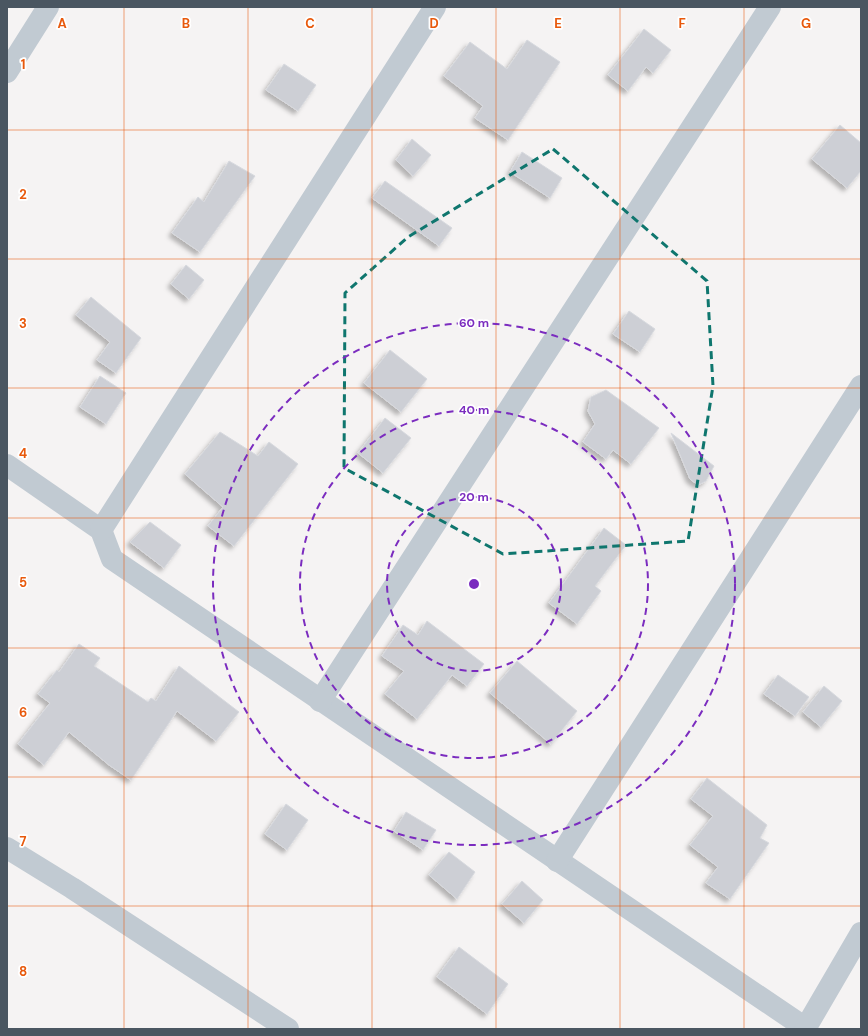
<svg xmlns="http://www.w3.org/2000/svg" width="868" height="1036" viewBox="0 0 868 1036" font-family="'DM Sans',sans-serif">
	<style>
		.building { fill: #cdcfd5; stroke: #d7d9de; filter: url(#shadow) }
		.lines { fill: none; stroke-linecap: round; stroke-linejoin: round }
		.minor { stroke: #c1cad2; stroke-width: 22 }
		.tertiary { stroke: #c1cad2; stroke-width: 22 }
		.marked { fill: none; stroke: #0f766e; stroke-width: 3; stroke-dasharray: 8 5; stroke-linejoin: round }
		.grid { fill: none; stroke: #e8590c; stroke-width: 1; stroke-opacity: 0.55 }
		.ring { fill: none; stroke: #7b2cbf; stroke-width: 2; stroke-dasharray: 7 5 }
		.grid-label { font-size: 13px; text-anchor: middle; font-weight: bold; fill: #e8590c; stroke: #fff; stroke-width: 3.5; stroke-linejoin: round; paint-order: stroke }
		.centre { fill: #7b2cbf; stroke: #fff; stroke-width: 2 }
		.ring-label { font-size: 12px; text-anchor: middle; font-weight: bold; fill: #7b2cbf; stroke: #fff; stroke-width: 3.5; stroke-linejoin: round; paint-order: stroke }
	</style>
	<defs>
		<filter id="shadow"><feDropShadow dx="-3.5" dy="3.5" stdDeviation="2" flood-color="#0004"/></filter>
	</defs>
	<rect width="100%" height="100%" fill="#f5f3f3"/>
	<!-- building -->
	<g class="building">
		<polygon points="644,29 671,50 653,73 646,67 628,91 608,75"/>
		<polygon points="527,40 560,62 508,140 475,118 483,106 444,76 470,42 507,69"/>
		<polygon points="284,64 316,85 298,111 266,90"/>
		<polygon points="840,125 861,143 861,171 847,188 812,159"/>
		<polygon points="412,139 431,155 413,176 396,160"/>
		<polygon points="522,152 562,178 550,198 510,172"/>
		<polygon points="229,161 255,176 200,252 172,233 198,197 204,202"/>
		<polygon points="385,181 452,228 439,246 372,198"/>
		<polygon points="186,265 204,280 189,299 171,284"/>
		<polygon points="91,297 141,338 116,373 97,360 110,342 76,315"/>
		<polygon points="629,311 655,329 640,352 613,334"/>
		<polygon points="390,350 427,379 401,412 364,383"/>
		<polygon points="100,376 126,393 106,424 80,407"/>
		<polygon points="606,390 659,428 631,464 613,450 606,459 583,442 595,424 588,411 591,397"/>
		<polygon points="385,418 411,438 383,473 358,453"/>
		<polygon points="220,432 258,456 269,442 298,464 234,546 208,526 223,507 185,474"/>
		<polygon points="671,433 714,466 706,481 698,485 690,479"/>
		<polygon points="150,522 181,545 164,568 130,542"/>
		<polygon points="604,528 626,545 595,586 601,591 577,624 549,603"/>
		<polygon points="427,621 484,664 467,686 452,675 417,719 385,694 404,671 382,656 403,625 418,635"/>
		<polygon points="79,644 100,658 94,666 148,702 151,698 156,701 179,666 239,712 216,741 177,711 131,780 109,765 69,732 44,765 18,744 50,703 38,694 57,670 59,672"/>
		<polygon points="517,661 577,711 551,744 490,693"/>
		<polygon points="778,675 809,697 795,716 764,694"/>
		<polygon points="824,686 842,701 821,727 803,712"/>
		<polygon points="707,778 767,825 760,838 769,843 730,899 706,883 718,867 690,845 713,816 691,799"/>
		<polygon points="286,804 308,820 287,850 265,834"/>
		<polygon points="406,812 436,830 423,850 394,831"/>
		<polygon points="449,852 475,872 457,899 429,875"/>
		<polygon points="522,881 543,900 524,923 502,904"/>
		<polygon points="459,947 508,984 487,1014 437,977"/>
	</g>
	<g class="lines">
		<!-- minor -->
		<g class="minor">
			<polyline points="7,465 101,530 112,559 807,1029"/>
			<polyline points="101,530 435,7"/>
			<polyline points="320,701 770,7"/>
			<polyline points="557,861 861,386"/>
			<polyline points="805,1029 861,933"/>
		</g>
		<!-- tertiary -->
		<g class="tertiary">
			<polyline points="7,72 48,7"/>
			<polyline points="7,848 72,888 288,1029"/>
		</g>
	</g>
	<!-- marked area -->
	<path class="marked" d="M553,149L707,281L713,386L688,541L503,554L344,468L345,293L408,237Z"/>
	<!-- grid -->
	<path class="grid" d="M124,7V1029M248,7V1029M372,7V1029M496,7V1029M620,7V1029M744,7V1029M7,130H861M7,259H861M7,388H861M7,518H861M7,648H861M7,777H861M7,906H861"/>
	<!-- distance rings -->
	<g class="ring">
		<circle cx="474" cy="584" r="87"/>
		<circle cx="474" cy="584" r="174"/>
		<circle cx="474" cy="584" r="261"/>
	</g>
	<g class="grid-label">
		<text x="62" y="28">A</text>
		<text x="186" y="28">B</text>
		<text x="310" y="28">C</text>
		<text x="434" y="28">D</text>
		<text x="558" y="28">E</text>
		<text x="682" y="28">F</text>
		<text x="806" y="28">G</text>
		<text x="23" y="69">1</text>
		<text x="23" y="199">2</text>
		<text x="23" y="328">3</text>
		<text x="23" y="458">4</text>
		<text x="23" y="587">5</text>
		<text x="23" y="717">6</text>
		<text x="23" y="846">7</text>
		<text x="23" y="976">8</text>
	</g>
	<circle cx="474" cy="584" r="6" class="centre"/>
	<g class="ring-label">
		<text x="474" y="327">60 m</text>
		<text x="474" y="414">40 m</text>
		<text x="474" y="501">20 m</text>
	</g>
	<!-- border -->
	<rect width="868" height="1036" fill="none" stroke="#4a5661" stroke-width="16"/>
</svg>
